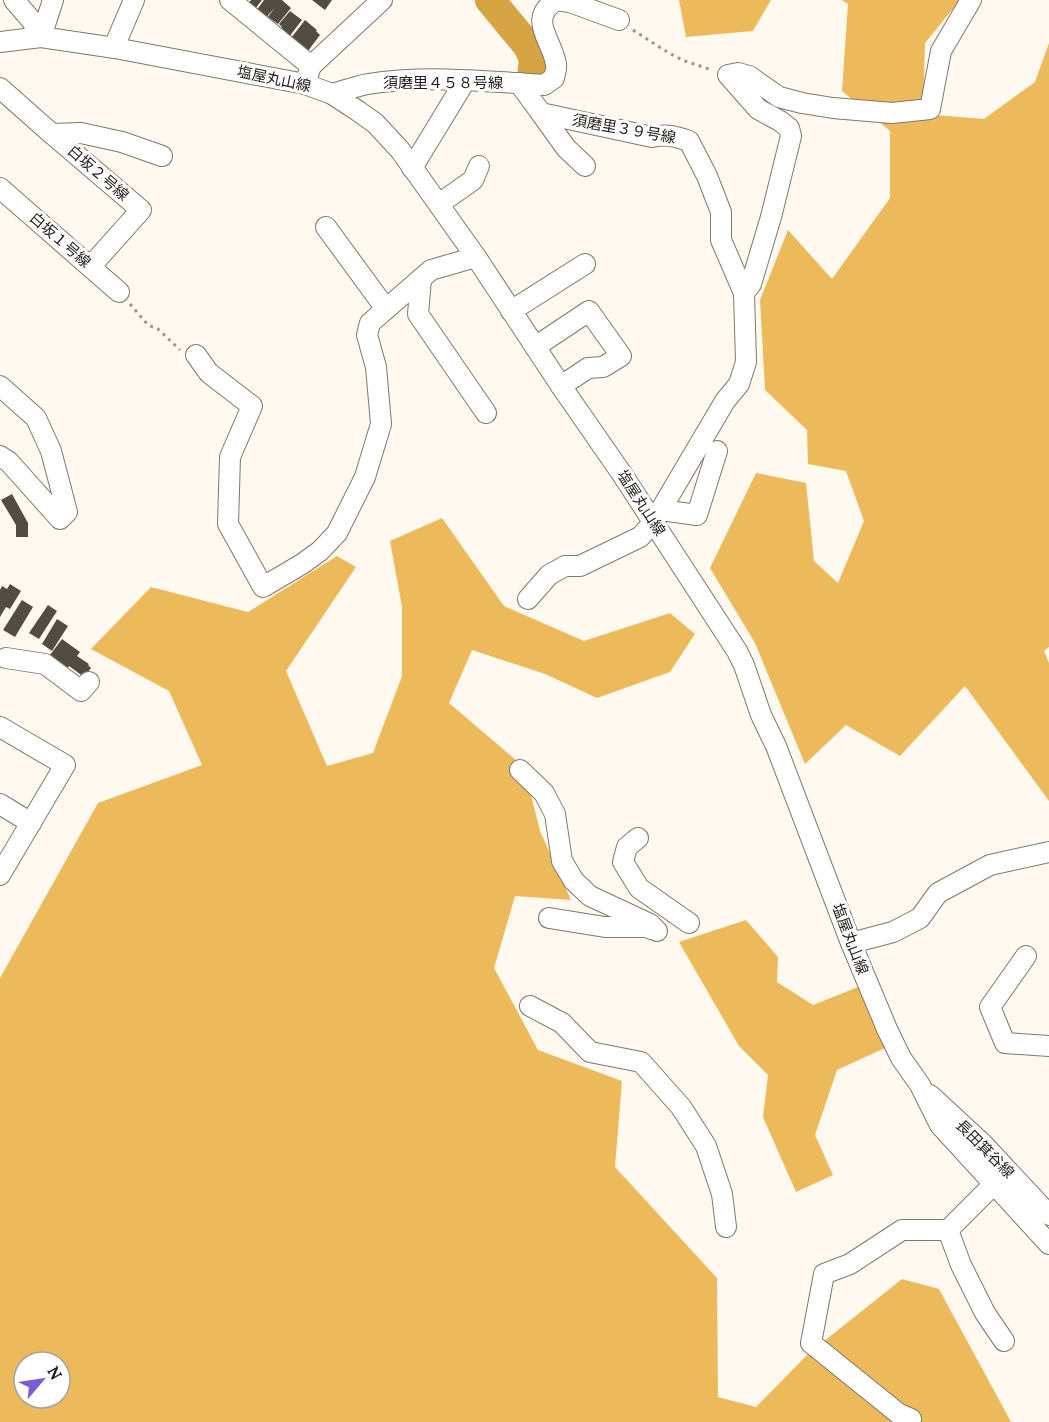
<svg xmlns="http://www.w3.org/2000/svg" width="1049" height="1422" viewBox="0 0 1049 1422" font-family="Lora,'Noto Sans JP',serif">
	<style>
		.forest { fill: #edba5b; fill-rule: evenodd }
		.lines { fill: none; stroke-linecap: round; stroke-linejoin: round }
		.river { stroke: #d6a442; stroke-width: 30 }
		.building { fill: #524c43 }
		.minor-casing { stroke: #7e786e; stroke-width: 22 }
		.path { stroke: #9c9891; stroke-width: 3; stroke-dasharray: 3 4.5; stroke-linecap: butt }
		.minor { stroke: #fff; stroke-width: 20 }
		.labels { text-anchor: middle; stroke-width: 6; stroke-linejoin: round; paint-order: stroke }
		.street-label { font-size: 15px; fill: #1f1c18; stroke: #fff }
	</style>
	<rect width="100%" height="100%" fill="#fff9f0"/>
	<!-- forest -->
	<g class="forest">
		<polygon points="679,0 771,0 753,31 686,37"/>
		<polygon points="842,0 960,0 925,43 923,114 984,119 1035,82 1049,43 1049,647 1044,651 1049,663 1049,801 965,686 900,756 846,725 805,764 755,643 710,568 756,473 806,483 814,561 838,583 864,521 846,471 808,464 807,430 765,390 760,300 788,230 832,279 890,198 890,131 842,91 848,4"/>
		<path d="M442,518L504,606L584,641L670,613L695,634L670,672L597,698L545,674L472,650L449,703L524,767L540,831L571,900L515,896L494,968L538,1050L622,1081L615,1167L717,1278L718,1397L756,1407L808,1354L902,1279L939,1289L1011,1422H0V978L98,803L202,765L169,691L91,649L151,587L248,612L337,556L356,567L286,671L327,766L373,753L402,676V607L390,541ZM24,1362H60V1398H24Z"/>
		<polygon points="746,920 778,957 777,982 813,1005 858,987 885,1048 837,1070 815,1135 833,1175 796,1192 763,1117 768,1075 739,1046 679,942"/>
	</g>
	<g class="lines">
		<!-- river -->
		<polyline class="river" points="490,0 528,46 534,59 532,77"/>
	</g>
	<!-- building -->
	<g class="building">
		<polygon points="251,0 262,0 255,9 249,3"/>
		<polygon points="264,0 282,0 291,8 278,24 268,17 275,7 265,19 256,11"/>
		<polygon points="312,0 332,0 325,10"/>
		<polygon points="290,11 302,20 289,37 280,30 282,27 279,24"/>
		<polygon points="305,20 317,30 316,31 320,35 308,51 291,38"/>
		<polygon points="12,494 28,523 28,537 16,537 16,525 1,500"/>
		<polygon points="10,584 21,591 10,609 6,607 0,617 0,590 2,586 7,589"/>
		<polygon points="22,600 33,607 15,637 3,630"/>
		<polygon points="48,605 57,611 39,639 29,633"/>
		<polygon points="57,619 68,626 52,651 42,644"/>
		<polygon points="62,639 80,652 77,656 89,664 88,665 91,668 84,677 69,666 68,668 50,655"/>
	</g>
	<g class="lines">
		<defs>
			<g id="minor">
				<polyline points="14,0 32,21 41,37"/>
				<polyline points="230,0 311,66"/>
				<polyline points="41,37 53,0"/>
				<polyline points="0,42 41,37 115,48 305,84 332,94 358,111 375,123 400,150 476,257 561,386 622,474 737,651 744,665 761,715 776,746 851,943 887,1029 901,1058 920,1085 940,1125 1049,1244"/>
				<polyline points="115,48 117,40 134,0"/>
				<path d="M519,83L541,113L652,137C667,134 675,136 689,141L707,176L721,212V240L744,293"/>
				<polyline points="305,84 311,66 382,0"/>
				<polyline points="0,88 52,134 81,133 122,142 162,156"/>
				<path d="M332,94C344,91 356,86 368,84C424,75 487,81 544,85L554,78C555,73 557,68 556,64C552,39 527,20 556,0L570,2L619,20"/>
				<polyline points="541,113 566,148 585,166"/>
				<polyline points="52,134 141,210 91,266"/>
				<polyline points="412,168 465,81"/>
				<polyline points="0,188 119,292"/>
				<polyline points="439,204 473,180 479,166"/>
				<polyline points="326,227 386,309"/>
				<polyline points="421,279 418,314 486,413"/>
				<polyline points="511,311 585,264"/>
				<polyline points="535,347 589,311 621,356 603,367 588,368 561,386"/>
				<polyline points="196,355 209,373 252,406 230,457 228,524 263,587 302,564 320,551 337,533 365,477 381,424 376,367 367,335 370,323 431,270 476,257"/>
				<polyline points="0,386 36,418 51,451 67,512 60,519 9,462 0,456"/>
				<polyline points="661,510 697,515 717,451"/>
				<polyline points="528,599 549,575 565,566 580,566 640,537 653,523 725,401 739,384 746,362 744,293 751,284 771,217 791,136 789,128 780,121 758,109 728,75 738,73 749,76 779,97 802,103 833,108 892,113 930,109 941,51 971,0"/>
				<polyline points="6,658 45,664 81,691 89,682"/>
				<polyline points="0,727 65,765 0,875"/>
				<polyline points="520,770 544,793 555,814 562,861 574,881 590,896 650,924 657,931"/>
				<polyline points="0,804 31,823"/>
				<polyline points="638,838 627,847 623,862 639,888 689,923"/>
				<polyline points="549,918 605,927 647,927 651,929"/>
				<polyline points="851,943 893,932 920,918 938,893 990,865 1049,852"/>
				<polyline points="1026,956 990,1007 1005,1043 1049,1046"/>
				<polyline points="530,1006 562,1023 590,1052 641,1062 681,1107 706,1146 722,1194 726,1227"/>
				<polyline points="930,1095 982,1143 1049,1215"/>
				<polyline points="948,1230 961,1265 985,1313 1004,1341"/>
				<polyline points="911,1419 899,1414 811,1343 824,1274 850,1264 902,1230 948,1230 994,1184"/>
			</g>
		</defs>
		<!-- minor casing -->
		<use href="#minor" class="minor-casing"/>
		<!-- path -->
		<g class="path">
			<polyline points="633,30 664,50 682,60 712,70"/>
			<polyline points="130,304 148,325 158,329 180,350"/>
		</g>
		<!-- minor -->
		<use href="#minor" class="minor"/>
	</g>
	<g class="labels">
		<!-- street labels -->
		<g class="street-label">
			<text transform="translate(274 79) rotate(12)" y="5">塩屋丸山線</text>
			<text x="443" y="88">須磨里４５８号線</text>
			<text transform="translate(624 129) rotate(10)" y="5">須磨里３９号線</text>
			<text transform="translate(98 173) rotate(41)" y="5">白坂２号線</text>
			<text transform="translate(60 240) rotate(41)" y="5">白坂１号線</text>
			<text transform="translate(641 503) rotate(57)" y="5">塩屋丸山線</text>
			<text transform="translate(850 939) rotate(69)" y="5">塩屋丸山線</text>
			<text transform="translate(985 1149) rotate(45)" y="5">長田箕谷線</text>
		</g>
	</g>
	<!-- north arrow -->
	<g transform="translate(42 1380) rotate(61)"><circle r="28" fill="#ffffff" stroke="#a5a4a3" stroke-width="1.5"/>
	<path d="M0-4.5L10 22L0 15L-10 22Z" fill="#795bd5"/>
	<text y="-9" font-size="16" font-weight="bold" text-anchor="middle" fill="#1f1c18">N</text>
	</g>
</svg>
